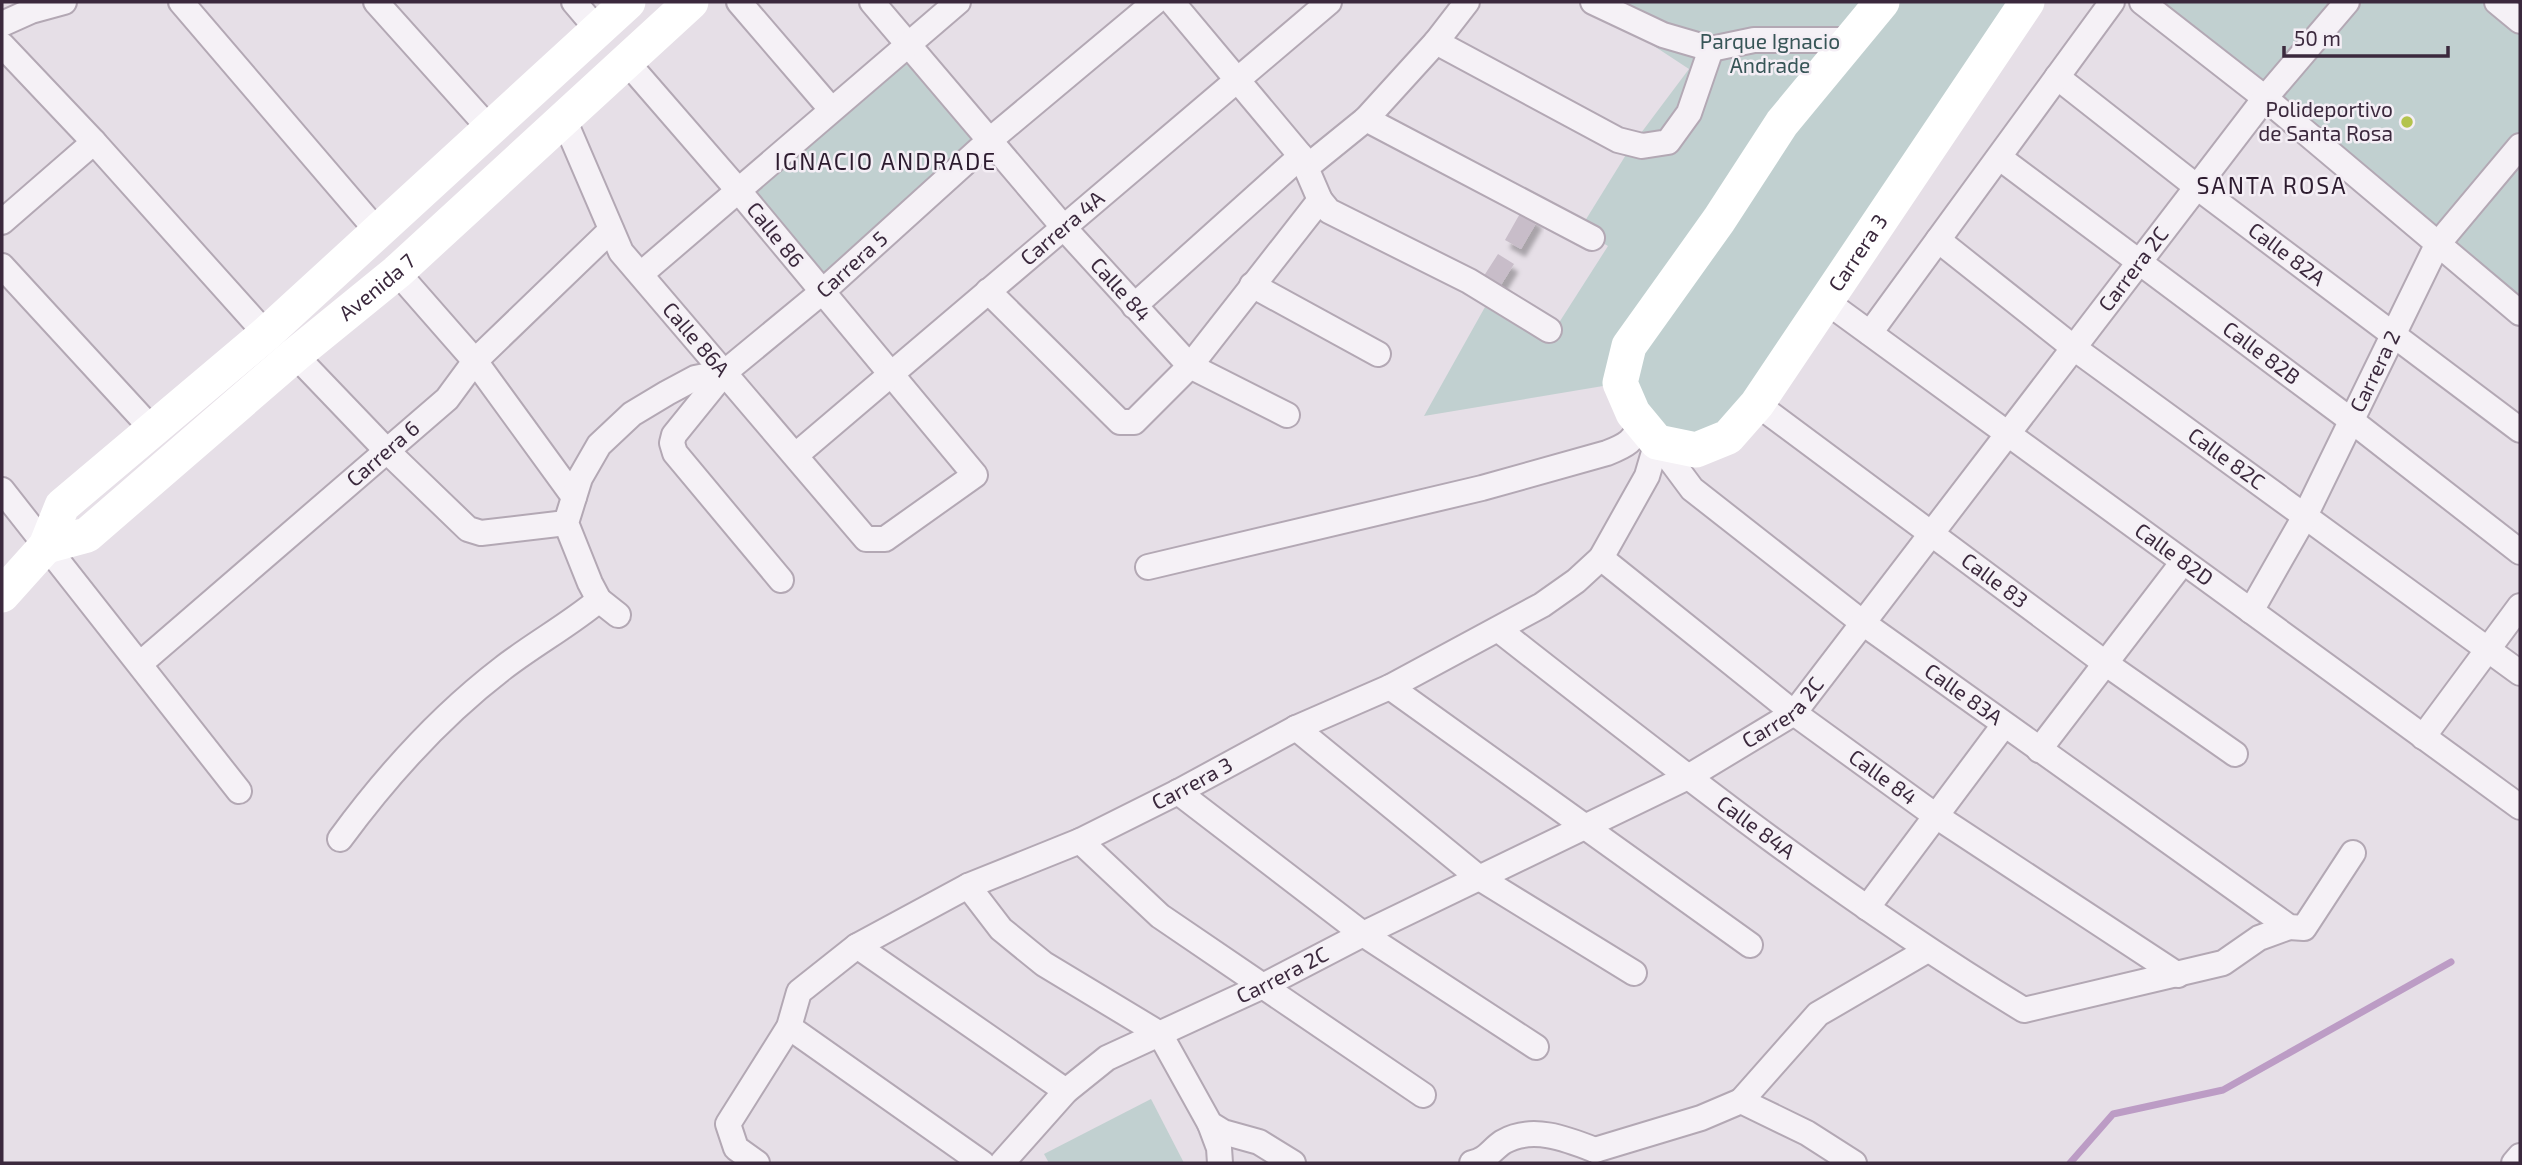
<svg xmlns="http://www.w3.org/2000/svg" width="2522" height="1165" viewBox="0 0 2522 1165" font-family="'Exo 2',sans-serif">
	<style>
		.green { fill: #c1d0d0 }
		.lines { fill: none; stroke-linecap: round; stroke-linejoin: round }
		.stream { stroke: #bc9cc5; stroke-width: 7 }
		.building { fill: #c8bdc9; filter: url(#shadow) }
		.minor-casing { stroke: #b3a8b4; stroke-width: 28 }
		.minor { stroke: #f5f1f6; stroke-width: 24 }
		.secondary { stroke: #fff; stroke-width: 35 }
		.poi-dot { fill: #b4c34d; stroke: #f4eef5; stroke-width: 2.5 }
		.labels { text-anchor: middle; stroke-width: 5; stroke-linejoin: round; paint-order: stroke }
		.park-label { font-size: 21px; fill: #375557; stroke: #f4eef5 }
		.poi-label { font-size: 21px; fill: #3b293d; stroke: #f4eef5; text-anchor: end }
		.street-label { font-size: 21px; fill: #3b293d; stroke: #f4eef5 }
		.neighbourhood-label { font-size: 23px; letter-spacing: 2px; fill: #2c1b2e; stroke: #f4eef5 }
	</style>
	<defs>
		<filter id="shadow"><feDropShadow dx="4.5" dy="8" stdDeviation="2" flood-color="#0004"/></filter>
	</defs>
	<rect width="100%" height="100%" fill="#e6dfe7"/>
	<!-- green -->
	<g class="green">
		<polygon points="1587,2 2026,2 1728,433 1659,440 1621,383 1424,416 1485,307 1546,343 1608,246 1580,229 1632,145 1689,69"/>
		<polygon points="2140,2 2497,2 2520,21 2520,313"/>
		<polygon points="907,48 986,139 822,288 741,190"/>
		<polygon points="1151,1099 1184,1163 1049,1163 1044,1154"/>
	</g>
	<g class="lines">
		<!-- stream -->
		<polyline class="stream" points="2070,1163 2113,1114 2223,1090 2451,962"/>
	</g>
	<!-- building -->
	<g class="building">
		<polygon points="1522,210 1538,220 1521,249 1505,240"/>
		<polygon points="1498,254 1514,264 1496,293 1480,282"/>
	</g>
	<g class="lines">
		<defs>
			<g id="minor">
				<polyline points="181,2 378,232"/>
				<polyline points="376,2 489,128"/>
				<polyline points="574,2 597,29"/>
				<polyline points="739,2 831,109"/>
				<path id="s1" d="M872,2L1065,229L1190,366L1287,415"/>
				<polyline points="1172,2 1301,156 1320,200 1329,211 1469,281 1549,330"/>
				<polyline points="1593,2 1663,35 1711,49 1754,40 1850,40"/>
				<polyline points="2142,2 2265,98 2520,313"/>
				<polyline points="2497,2 2520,21"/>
				<polyline points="2,24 31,11 64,2"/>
				<polyline points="1436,42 1618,140 1642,146 1668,142 1689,113 1711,49"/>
				<polyline points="2,45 94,142 266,334"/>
				<path id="s2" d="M2057,77L2197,187L2520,430"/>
				<path id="s3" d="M563,117L621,252L866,539H885L975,475L738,190L626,61"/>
				<polyline points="1366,119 1592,238"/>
				<path id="s4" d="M2000,158L2352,421L2520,552"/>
				<polyline points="1308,166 1366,119 1436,42 1467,2"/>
				<polyline points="2,222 94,142"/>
				<path id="s5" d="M1938,240L2074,348L2520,673"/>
				<polyline points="2,266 151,428"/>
				<polyline points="397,272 475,361 574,497"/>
				<polyline points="641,274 958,2"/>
				<polyline points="1252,285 1378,354"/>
				<polyline points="988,291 1120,422 1134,422 1190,366 1320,200"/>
				<path id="s6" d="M1827,302L2520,807"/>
				<polyline points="1134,306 1301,156"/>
				<polyline points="1870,333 2112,2"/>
				<polyline points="295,355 387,451 468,529 481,533 566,523"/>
				<polyline points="725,372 674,435 672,443 675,453 781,580"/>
				<path id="s7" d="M1757,404L2105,663L2235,754"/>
				<path id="s8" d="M1657,442L1692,489L1863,623L2289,927L2304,928L2353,853"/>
				<path id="s9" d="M796,455L1329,2"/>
				<polyline points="2,490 239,791"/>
				<path id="s10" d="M1601,558L1794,713L1936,816L2178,975"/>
				<path d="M1148,567L1482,488L1607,453C1625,446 1636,441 1640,421"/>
				<path id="s11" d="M2251,611L2304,518L2437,245L2520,146"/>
				<path id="s12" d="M618,615L599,600L590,583L566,523L580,478L599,445L632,414L667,393L695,378L725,372L822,292L990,140L1155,2"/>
				<path id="s13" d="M1499,630C1669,763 1839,898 2024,1010L2223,963L2259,938L2289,927"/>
				<path id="s14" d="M141,663L447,399L475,361L611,230"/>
				<polyline points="1390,687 1750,945"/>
				<polyline points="1296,728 1478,877 1634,973"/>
				<polyline points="2423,737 2520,606"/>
				<polyline points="2039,750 2183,562"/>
				<polyline points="1178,792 1363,934 1536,1047"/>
				<path d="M340,839C387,775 439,717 503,668C534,644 569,625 599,600"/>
				<polyline points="1080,841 1160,916 1423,1095"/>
				<polyline points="968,886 1001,929 1044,964 1160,1034 1210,1124 1223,1132 1259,1142 1293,1163"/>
				<polyline points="1867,908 2004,725"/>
				<polyline points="857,946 1066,1091"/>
				<polyline points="789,1027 982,1163"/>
				<polyline points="1741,1101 1818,1014 1926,951"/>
				<polyline points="1210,1124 1219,1148 1220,1163"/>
				<polyline points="1595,1150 1701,1118 1741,1101 1807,1133 1854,1163"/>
				<path id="s15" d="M757,1163L736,1148L728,1124L789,1027L799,992L857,946L968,886L1080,841L1178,792L1296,728L1390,687L1542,605L1576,581L1601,558L1647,476L1657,442"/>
				<path id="s16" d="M1002,1163L1066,1091L1107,1058L1263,986L1363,934L1688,777L1794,713L2265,98L2347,2"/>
				<path d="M1472,1163C1487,1160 1491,1150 1503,1142C1532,1125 1567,1139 1595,1150"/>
				<polyline points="2514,1163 2520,1156"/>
			</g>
		</defs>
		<!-- minor casing -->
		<use href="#minor" class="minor-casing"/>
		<!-- minor -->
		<use href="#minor" class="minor"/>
		<!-- secondary -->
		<g class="secondary">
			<path id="s17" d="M1882,2L1782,123L1719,220L1629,346L1620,383L1633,413L1657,442L1696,450L1728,437L1757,404L2027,2"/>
			<path id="s18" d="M46,546L87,535L295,355L397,272L691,2"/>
			<polyline points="2,595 46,546 62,506 266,334 628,2"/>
		</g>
	</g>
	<!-- markers -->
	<circle class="poi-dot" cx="2407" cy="122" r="7"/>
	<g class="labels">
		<!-- park labels -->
		<g class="park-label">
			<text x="1770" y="49">Parque Ignacio<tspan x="1770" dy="24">Andrade</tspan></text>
		</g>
		<!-- poi labels -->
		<g class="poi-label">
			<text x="2393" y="117">Polideportivo<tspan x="2393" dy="24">de Santa Rosa</tspan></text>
		</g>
		<!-- street labels -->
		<g class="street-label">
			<text dy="7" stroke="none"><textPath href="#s9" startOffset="350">Carrera 4A</textPath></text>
			<text transform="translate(775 235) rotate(51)" y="7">Calle 86</text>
			<text dy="7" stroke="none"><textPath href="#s17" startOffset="836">Carrera 3</textPath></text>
			<text dy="7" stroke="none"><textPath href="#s2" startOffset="290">Calle 82A</textPath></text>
			<text dy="7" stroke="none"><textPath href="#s12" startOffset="508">Carrera 5</textPath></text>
			<text dy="7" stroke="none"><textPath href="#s16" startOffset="1477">Carrera 2C</textPath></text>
			<text dy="7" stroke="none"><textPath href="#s18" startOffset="424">Avenida 7</textPath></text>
			<text dy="7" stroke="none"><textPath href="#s1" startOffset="380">Calle 84</textPath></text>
			<text dy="7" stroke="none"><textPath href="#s3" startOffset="262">Calle 86A</textPath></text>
			<text dy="7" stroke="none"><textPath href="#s4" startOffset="326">Calle 82B</textPath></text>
			<text dy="7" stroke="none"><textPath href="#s11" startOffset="270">Carrera 2</textPath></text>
			<text dy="7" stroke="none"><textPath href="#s14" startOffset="320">Carrera 6</textPath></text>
			<text dy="7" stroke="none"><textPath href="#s5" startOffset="362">Calle 82C</textPath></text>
			<text dy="7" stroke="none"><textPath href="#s6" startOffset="429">Calle 82D</textPath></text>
			<text dy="7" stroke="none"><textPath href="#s7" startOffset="296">Calle 83</textPath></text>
			<text dy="7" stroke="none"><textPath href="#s8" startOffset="399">Calle 83A</textPath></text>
			<text dy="7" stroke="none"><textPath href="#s16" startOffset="910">Carrera 2C</textPath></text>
			<text dy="7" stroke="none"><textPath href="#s10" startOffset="357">Calle 84</textPath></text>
			<text dy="7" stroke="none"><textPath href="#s15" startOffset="649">Carrera 3</textPath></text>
			<text dy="7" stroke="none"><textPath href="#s13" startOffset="324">Calle 84A</textPath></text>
			<text dy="7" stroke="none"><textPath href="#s16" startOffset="343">Carrera 2C</textPath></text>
		</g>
		<!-- neighbourhood labels -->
		<g class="neighbourhood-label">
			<text x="886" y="170">IGNACIO ANDRADE</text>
			<text x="2272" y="194">SANTA ROSA</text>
		</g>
	</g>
	<!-- border -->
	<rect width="2522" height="1165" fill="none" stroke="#3b293d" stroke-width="7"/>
	<!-- scale -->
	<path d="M2284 46v10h164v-10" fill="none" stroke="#3b293d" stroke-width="3.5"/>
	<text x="2294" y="46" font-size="21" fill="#3b293d" stroke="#f4eef5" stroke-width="5" paint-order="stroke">50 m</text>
</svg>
